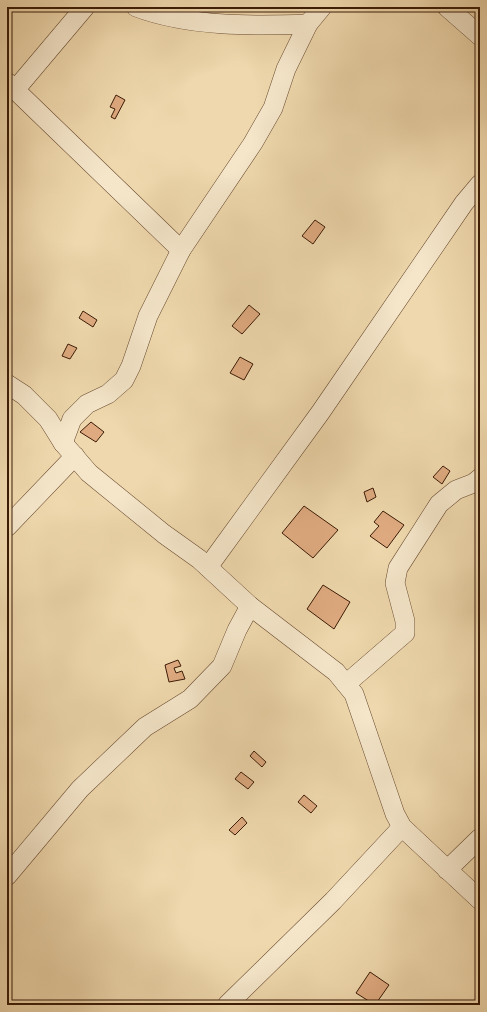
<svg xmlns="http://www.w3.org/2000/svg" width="487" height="1012" viewBox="0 0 487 1012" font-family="'IM FELL Double Pica',serif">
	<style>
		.building { fill: #dfaa80; stroke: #3b1b06 }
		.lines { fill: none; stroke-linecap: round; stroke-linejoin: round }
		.minor-casing { stroke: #684a30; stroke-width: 20 }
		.minor { stroke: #f5e6ca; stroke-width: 19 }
	</style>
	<rect width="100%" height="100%" fill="#efd8ad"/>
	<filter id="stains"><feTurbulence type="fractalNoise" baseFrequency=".005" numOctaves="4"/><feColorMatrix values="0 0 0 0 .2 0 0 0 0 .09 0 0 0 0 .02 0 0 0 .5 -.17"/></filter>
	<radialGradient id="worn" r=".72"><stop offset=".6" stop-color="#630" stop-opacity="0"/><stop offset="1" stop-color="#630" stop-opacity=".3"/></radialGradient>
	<!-- building -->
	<g class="building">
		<polygon points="116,95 125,100 115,119 111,117 115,109 110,107"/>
		<polygon points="315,220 325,227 313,244 302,236"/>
		<polygon points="249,305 260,314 242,334 232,326"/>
		<polygon points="83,311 97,320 93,327 79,318"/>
		<polygon points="68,344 77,348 70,359 62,356"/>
		<polygon points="240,357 253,364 244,380 230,373"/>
		<polygon points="91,422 104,432 96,442 80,432"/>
		<polygon points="443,466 450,471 442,484 433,477"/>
		<polygon points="373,488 376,497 367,502 364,492"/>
		<polygon points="304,506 338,530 313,558 282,533"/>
		<polygon points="383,511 404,525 387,548 370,536 379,526 374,522"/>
		<polygon points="323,585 350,602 334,629 307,609"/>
		<polygon points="178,660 181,666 174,668 176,673 182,671 185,679 169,682 165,665"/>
		<polygon points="254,751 266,762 262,767 250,756"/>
		<polygon points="241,772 254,782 248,789 235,779"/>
		<polygon points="304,795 317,806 311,813 298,802"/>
		<polygon points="242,817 247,823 235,835 229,830"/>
		<polygon points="370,972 389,985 375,1005 356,993"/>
	</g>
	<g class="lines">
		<defs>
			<g id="minor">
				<path d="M136,7C189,27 253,26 308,24"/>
				<polyline points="447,7 480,36"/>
				<polyline points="7,82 181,250"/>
				<polyline points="15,90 85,7"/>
				<polyline points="7,384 24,395 48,419 63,443 89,473 164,534 199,559 250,606 336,672 354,694 395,814 402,827 480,900"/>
				<polyline points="63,443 72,419 87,404 108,394 124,380 131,366 148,316 181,250 253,143 273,108 286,69 308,24 322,7"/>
				<polyline points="7,527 75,456"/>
				<polyline points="208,567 320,413 464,203 480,184"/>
				<polyline points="346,684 405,633 405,621 395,583 398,568 439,504 456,490 474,483 480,478"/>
				<polyline points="447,870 480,838"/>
				<polyline points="7,876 80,789 145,727 190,699 222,666 237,630 250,606"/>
				<polyline points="227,1005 333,901 402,827"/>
			</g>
		</defs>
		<!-- minor casing -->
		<use href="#minor" class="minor-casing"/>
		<!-- minor -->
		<use href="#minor" class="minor"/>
	</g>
	<!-- margin -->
	<rect width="487" height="1012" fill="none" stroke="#efd8ad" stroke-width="24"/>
	<rect x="8" y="8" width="471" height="996" fill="none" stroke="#3b1b06" stroke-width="2"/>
	<rect x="12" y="12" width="463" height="988" fill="none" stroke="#3b1b06"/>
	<rect width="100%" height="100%" filter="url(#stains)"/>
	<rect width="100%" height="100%" fill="url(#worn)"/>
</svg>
